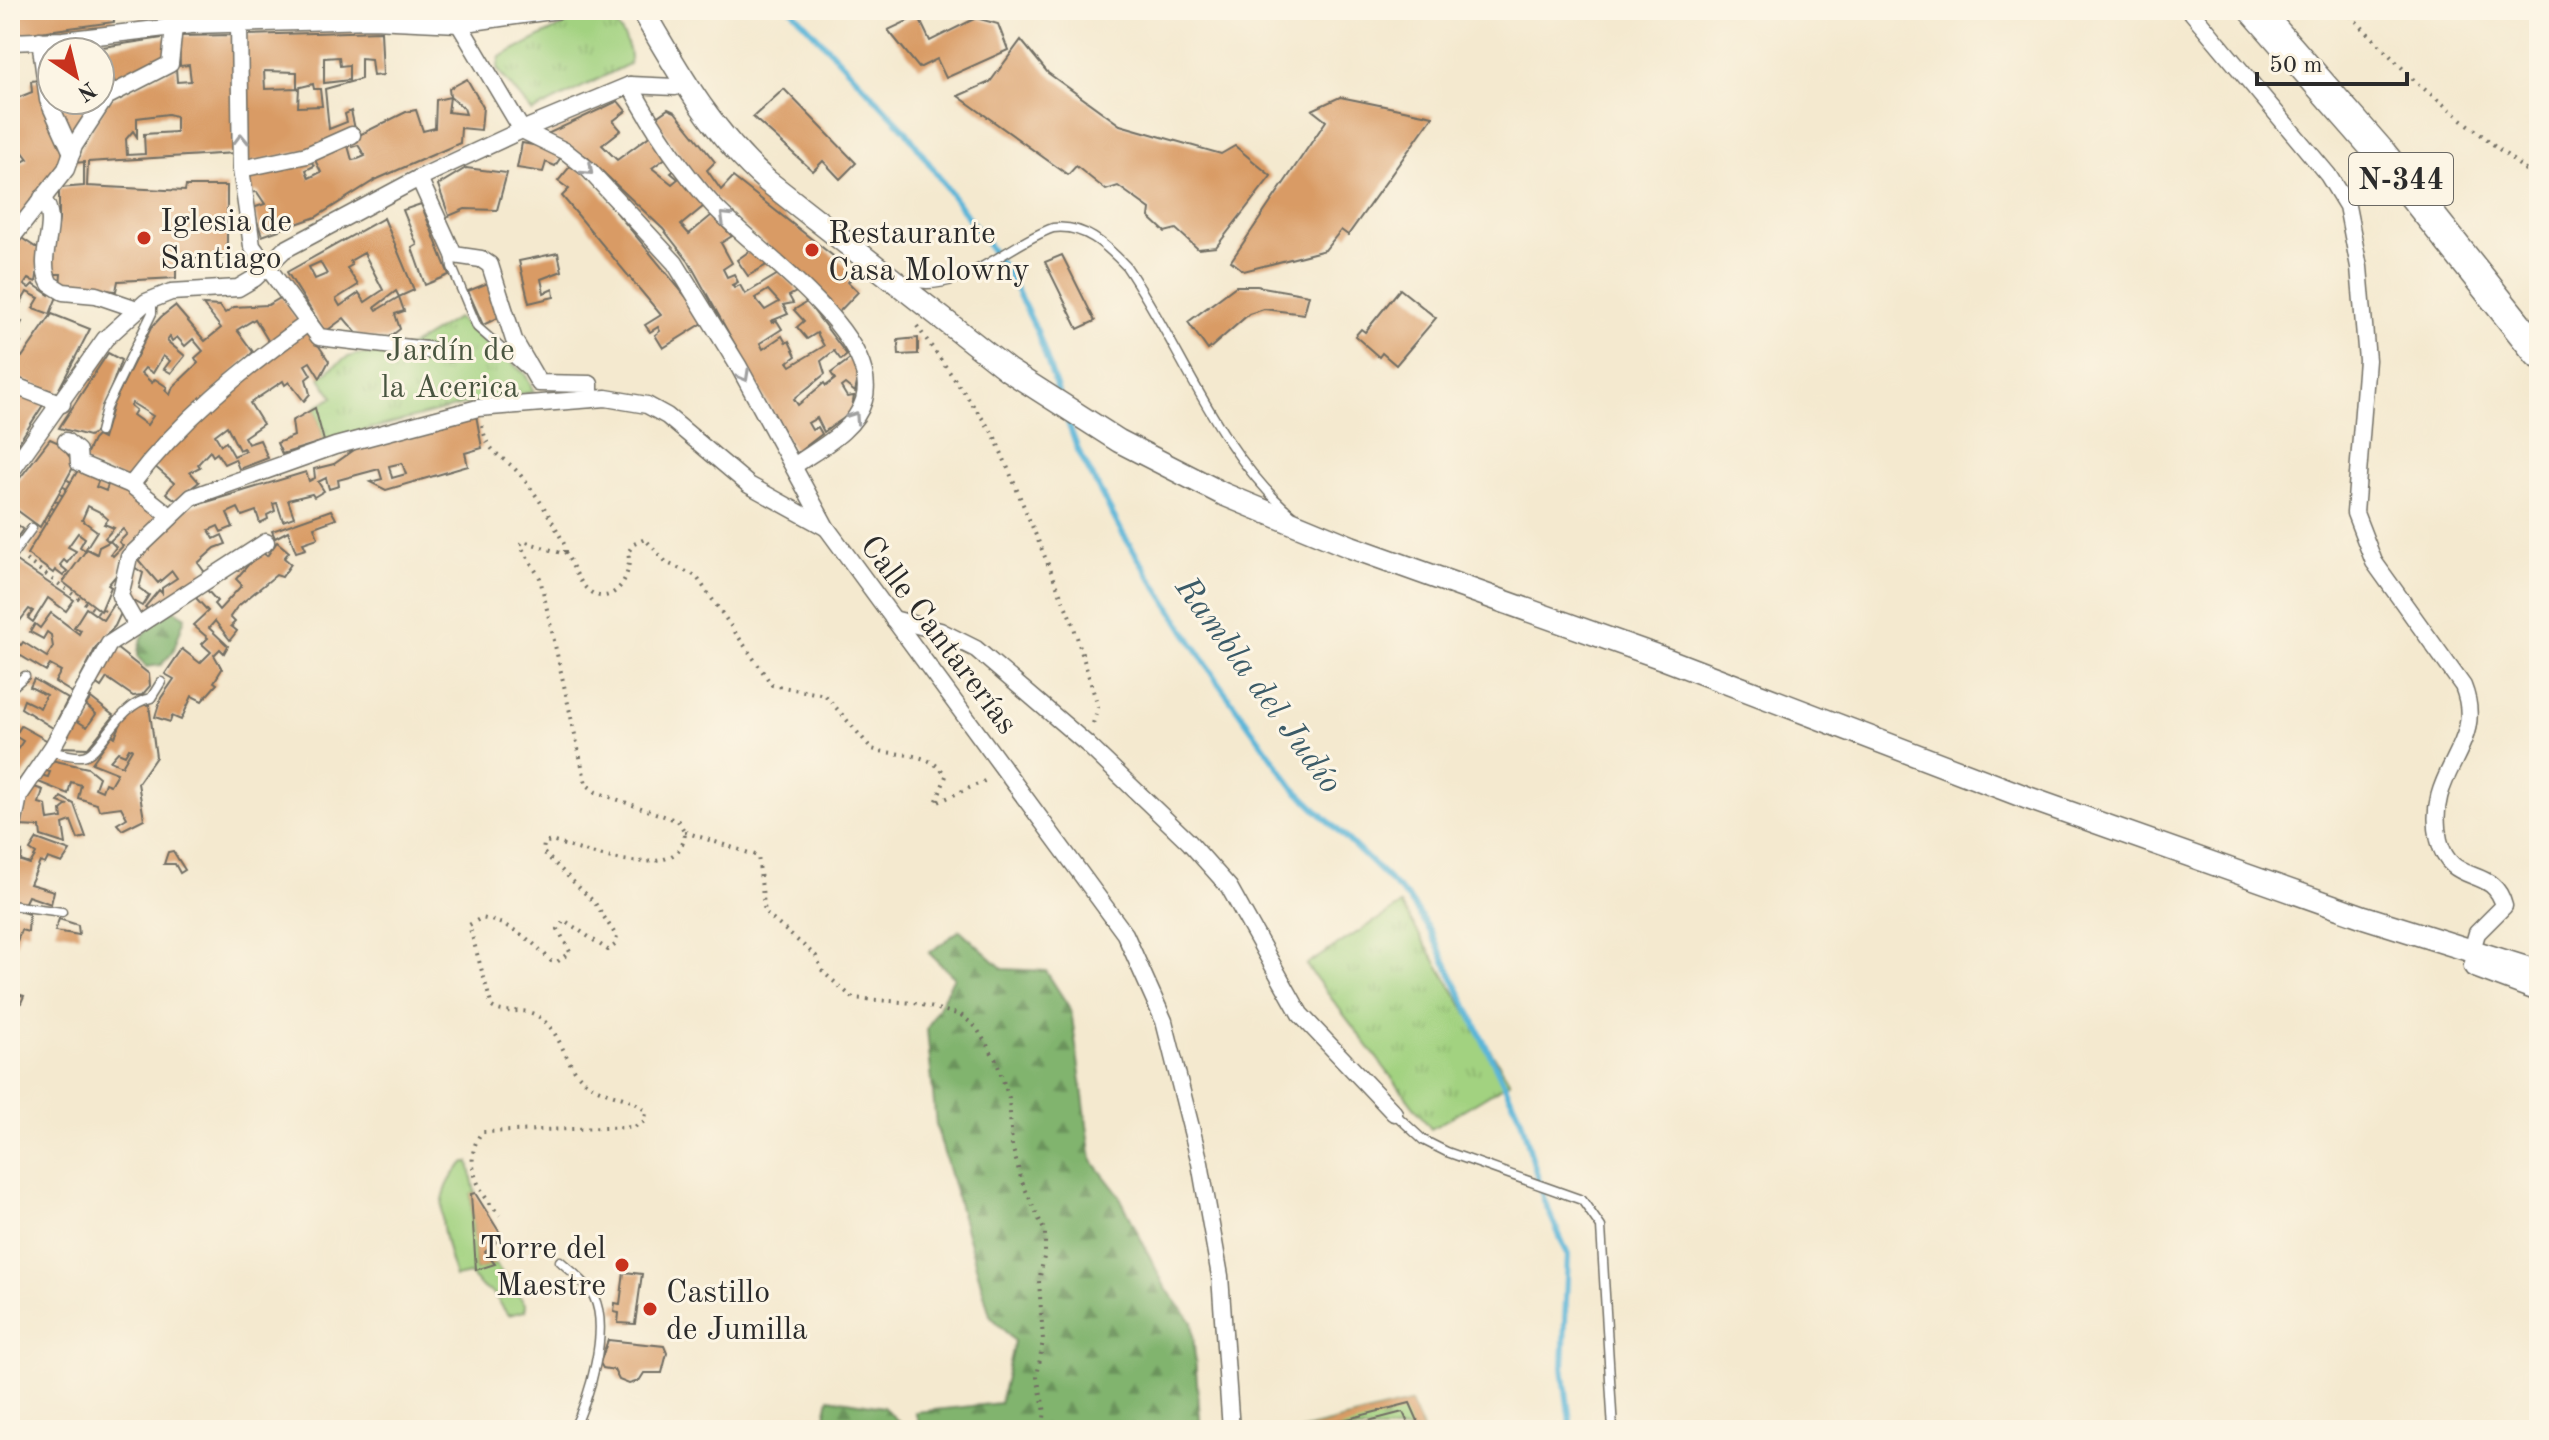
<svg xmlns="http://www.w3.org/2000/svg" width="2549" height="1440" viewBox="0 0 2549 1440" font-family="'Old Standard TT',serif">
	<style>
		.green { fill: #a2d280; stroke: #667e56; stroke-width: 2 }
		.forest { fill: url(#forest-firs); stroke: #56704c; stroke-width: 2 }
		.cemetery { fill: url(#cemetery-stones); stroke: #667e56; stroke-width: 2 }
		.park { fill: url(#park-tufts); stroke: #667e56; stroke-width: 2 }
		.lines { fill: none; stroke-linecap: round; stroke-linejoin: round }
		.stream { stroke: #5ab5d8; stroke-width: 6 }
		.building { fill: #d99b65; fill-rule: evenodd }
		.lane-casing { stroke: #716e64; stroke-width: 11 }
		.street-casing { stroke: #716e64; stroke-width: 19 }
		.secondary-casing { stroke: #716e64; stroke-width: 25 }
		.highway-casing { stroke: #716e64; stroke-width: 33 }
		.path { stroke: #716e64; stroke-width: 4; stroke-dasharray: 2 6; stroke-linecap: butt }
		.lane { stroke: #fff; stroke-width: 8 }
		.street { stroke: #fff; stroke-width: 16 }
		.secondary { stroke: #fff; stroke-width: 22 }
		.highway { stroke: #fff; stroke-width: 30 }
		.oneway { stroke: #a0a0a0 }
		.poi-dot { fill: #c8321e; stroke: #fcf5e5; stroke-width: 3 }
		.labels { text-anchor: middle; stroke-width: 6; stroke-linejoin: round; paint-order: stroke }
		.shield { fill: #fcf5e5; stroke: #6a6863; stroke-width: 2 }
		.shield-label { font-size: 30px; font-weight: bold; fill: #2b2b2b }
		.poi-label { font-size: 32px; fill: #2b2b2b; stroke: #fcf5e5; text-anchor: start }
		.park-label { font-size: 32px; fill: #495540; stroke: #fcf5e5 }
		.street-label { font-size: 32px; fill: #2b2b2b; stroke: #fcf5e5 }
		.water-label { font-size: 34px; font-style: italic; fill: #3b5b68; stroke: #fcf5e5 }
	</style>
	<defs>
		<pattern id="forest-firs" width="22" height="20" patternUnits="userSpaceOnUse" patternTransform="scale(2)"><rect width="22" height="20" fill="#81b46e"/><path d="M5 1l3.5 6h-7zM16 11l3.5 6h-7z" fill="#6a935b"/></pattern>
		<pattern id="cemetery-stones" width="16" height="16" patternUnits="userSpaceOnUse" patternTransform="scale(2)"><rect width="16" height="16" fill="#a2d280"/><path d="M2 7V4a2 2 0 0 1 4 0v3zM10 15v-3a2 2 0 0 1 4 0v3z" fill="#8cb46f"/></pattern>
		<pattern id="park-tufts" width="24" height="20" patternUnits="userSpaceOnUse" patternTransform="scale(2)"><rect width="24" height="20" fill="#a2d280"/><path d="M3 7l-1-3M5 7V3M7 7l1-3M15 17l-1-3M17 17v-4M19 17l1-3" fill="none" stroke="#8cb46f"/></pattern>
	</defs>
	<rect width="100%" height="100%" fill="#fcf5e5"/>
	<filter id="ink" filterUnits="userSpaceOnUse"><feTurbulence type="fractalNoise" baseFrequency=".0125" numOctaves="2"/><feDisplacementMap in="SourceGraphic" scale="16" xChannelSelector="R" yChannelSelector="G"/><feConvolveMatrix kernelMatrix="1 2 1 2 8 2 1 2 1" color-interpolation-filters="sRGB"/></filter>
	<filter id="wash" filterUnits="userSpaceOnUse"><feTurbulence type="fractalNoise" baseFrequency=".006" numOctaves="4" result="noise"/><feDisplacementMap in="SourceGraphic" scale="32" xChannelSelector="R" yChannelSelector="G"/><feGaussianBlur stdDeviation="1.8" result="paint"/><feColorMatrix in="noise" values="0 0 0 0 0 0 0 0 0 0 0 0 0 0 0 0 0 1.4 0 .05"/><feComposite in="paint" operator="in"/></filter>
	<g filter="url(#wash)">
		<rect width="100%" height="100%" fill="#f4e9cf"/>
		<!-- green -->
		<path class="green" d="M465,1162H469L475,1193L471,1195L476,1270L495,1264L526,1305L525,1311L508,1315L493,1293L484,1289L469,1274L455,1277C444,1234 428,1196 465,1162Z"/>
		<!-- forest -->
		<g class="forest">
			<path d="M173,609L185,617L173,652L161,665L146,667L138,657C137,634 154,620 173,609Z"/>
			<polygon points="960,930 1003,969 1046,971 1071,1010 1092,1160 1119,1195 1165,1287 1192,1322 1201,1430 922,1430 915,1412 1000,1403 1014,1341 990,1315 936,1125 927,1029 954,977 929,953"/>
			<polygon points="829,1398 883,1407 908,1430 822,1430"/>
		</g>
		<!-- cemetery -->
		<polygon class="cemetery" points="1410,1403 1422,1430 1301,1430"/>
		<!-- park -->
		<g class="park">
			<path d="M593,10C612,10 635,46 629,64L532,112L497,69L500,57Z"/>
			<path d="M457,318L525,374L534,392L478,401L324,441L315,408L333,397L320,378C336,364 350,350 372,355L374,350L407,348Z"/>
			<polygon points="1401,905 1510,1082 1431,1129 1306,965"/>
		</g>
		<g class="lines">
			<!-- stream -->
			<g class="stream">
				<polyline points="792,10 905,130 1008,273 1037,331 1059,395"/>
				<polyline points="1066,417 1078,450 1123,534 1217,681 1294,788 1409,899 1431,932 1521,1119 1544,1200 1568,1255 1563,1367 1571,1430"/>
			</g>
		</g>
		<g id="blocks">
			<!-- building -->
			<g class="building">
				<polygon points="10,10 113,10 114,22 10,36"/>
				<polygon points="140,10 182,10 181,14 140,19"/>
				<polygon points="189,10 327,10 327,12 188,13"/>
				<polygon points="918,16 930,41 976,18 998,24 1008,50 946,78 937,59 919,68 888,30"/>
				<path d="M381,31L383,75L373,76L371,59L361,58V79L325,89L329,129L347,122L345,114L351,111L355,129L310,150L247,163L245,35ZM339,57L340,66L349,65V80L324,83V58ZM264,71L297,72V88L313,84L314,89H320L322,106L298,107L299,88L265,89Z"/>
				<path d="M234,35L235,153L88,162L87,186L185,191L186,186H227V258H176V278L118,281L116,291L60,286L61,274H50L59,220V188L84,186V162L74,163L107,102L176,68L177,82L191,81L189,65L180,66L179,36ZM168,114L176,116V132L144,134L145,154L127,155L126,139L133,131L137,137V118Z"/>
				<polygon points="169,37 167,62 115,85 114,80 106,81 107,91 100,97 100,52 70,52"/>
				<polygon points="1021,40 1048,73 1120,125 1221,154 1235,146 1271,176 1216,247 1198,249 1176,229 1165,232 1149,217 1150,209 1118,186 1106,190 1076,166 1068,175 958,96 990,82"/>
				<polygon points="467,79 483,107 481,130 461,128 460,143 375,180 316,217 262,236 253,208 265,204 257,192 250,193 245,173 309,157 314,166 306,170 309,178 321,172 313,156 347,142 352,160 358,159 365,156 358,145 352,147 349,140 406,112 416,110 423,131 435,128 436,100 450,97 448,112 466,114 464,108 450,97 449,89"/>
				<polygon points="40,80 69,157 10,230 10,159 15,166 28,159 22,151 10,158 10,139 14,138 10,130 10,101 32,92 31,81"/>
				<polygon points="784,89 856,163 840,179 823,161 813,171 753,117"/>
				<polygon points="1340,97 1433,116 1348,235 1341,230 1325,250 1244,271 1231,261 1326,121 1312,110"/>
				<polygon points="53,100 99,100 72,143"/>
				<path d="M618,101L626,111L613,121L621,130L602,145L617,160L651,135L667,157L652,168L672,184L678,179L671,173L676,169L704,206L681,225L689,234L712,215L732,236L721,243L732,263L723,269L727,277L734,274L738,282L732,285L734,288L740,285L745,294L780,273L798,291L789,296L793,303L783,305L788,314L771,321L772,323L777,321L782,329L760,343L763,349L782,336L786,343L789,341L796,356L788,362L791,366L824,346L817,333L807,339L797,327L804,321L794,310L807,302L847,355L841,360L834,351L821,361L825,374L794,399L798,405L824,383L826,386L835,379L831,373L850,359L859,374L855,392L845,384L841,387L847,397L854,396L851,413L824,432L817,418L808,423L812,430L818,427L822,434L796,454L689,262L663,229L587,157L547,134ZM768,290L779,302L765,310L755,298Z"/>
				<polygon points="668,109 675,112 715,162 707,170 721,190 733,177 856,274 848,282 858,292 837,314 827,303 829,301 717,200 692,172 655,118"/>
				<polygon points="522,143 549,148 561,157 555,166 546,162 543,172 517,168"/>
				<polygon points="572,164 584,173 687,298 703,323 663,348 655,335 660,331 658,327 650,332 645,325 661,315 562,196 569,189 558,181"/>
				<polygon points="466,168 507,173 497,210 465,209 449,216 438,185"/>
				<polygon points="421,204 449,275 425,285 412,248 417,245 403,210"/>
				<path d="M384,218L414,290L399,297L396,291L375,307L377,310L399,297L404,311L395,314L400,329L386,340L359,336L344,318L325,332L287,272ZM364,253L383,290L365,302L359,293L340,306L336,299L358,285L347,268L352,265L350,261ZM320,262L327,274L315,279L309,267Z"/>
				<polygon points="20,237 41,251 36,282 28,279 24,285 29,288 33,284 49,295 51,290 58,294 50,314 33,308 39,298 27,292 12,318 22,322 16,332 10,330 10,248"/>
				<polygon points="751,250 768,264 748,276 737,260"/>
				<polygon points="558,253 562,271 541,279 544,293 553,289 554,297 529,303 519,261"/>
				<polygon points="1062,255 1095,321 1078,329 1045,262"/>
				<polygon points="488,283 498,318 483,325 468,291"/>
				<polygon points="1236,286 1257,286 1309,295 1304,314 1264,309 1249,314 1208,350 1188,322"/>
				<polygon points="1400,289 1436,318 1396,365 1382,353 1379,357 1355,336 1361,329 1365,332"/>
				<path d="M282,297L299,323L269,342L255,319L237,330L253,352L130,482L83,461L93,440L97,436L103,439L113,404L151,328L161,317L175,306L205,341L221,328L203,305L220,306L225,313L234,307L268,305ZM170,337L172,341L177,337L185,346L193,339L203,351L195,358L198,363L173,387L170,395L165,390L167,387L155,379L152,383L141,373L145,368L153,373L163,356L170,361L164,369L171,373L185,356L167,341ZM132,403L153,416L147,425L133,415L136,410L131,406Z"/>
				<polygon points="52,314 90,329 57,393 10,375 13,339 21,343 14,354 22,357"/>
				<path d="M308,330L329,361L320,378L310,362L305,365L311,375L306,379L310,394L304,401L289,382L285,385L283,381L250,403L263,424L244,437L248,444L260,440L268,458L239,469L235,459L224,464L217,453L213,456L210,451L198,464L200,467L190,472L199,482L176,500L166,493L174,483L153,465L194,418ZM227,426L239,450L243,448L246,451L234,456L226,442L221,445L215,435Z"/>
				<polygon points="918,338 918,354 899,355 898,340"/>
				<polygon points="108,353 121,360 95,433 89,436 59,428"/>
				<polygon points="10,390 45,402 10,456"/>
				<polygon points="315,408 324,441 282,454 277,443 294,436 292,421"/>
				<path d="M476,415L482,448L465,453L468,466L386,490L370,482L382,479L379,469L338,480L339,486L329,489L326,478L318,482L324,491L314,497L312,494L288,500L294,517L283,521L277,503L273,504L275,511L267,515L268,519L260,523L256,511L242,516L238,508L227,513L233,527L221,532L218,526L209,530L214,539L222,535L226,544L215,548L198,563L206,574L149,610L145,607L159,590L162,593V588L177,578L172,571L158,583L135,556L187,508L306,472L309,481L315,478L314,469L334,464L357,448ZM402,463L406,474L392,478L389,466Z"/>
				<polygon points="50,439 59,443 75,464 40,527 10,505 10,491"/>
				<path d="M80,467L100,477L96,487L106,491L109,481L125,488L159,517L119,561V572L108,585L111,587L101,611L63,582L87,549L97,554L99,547L109,542L105,538L114,528L104,524L108,519L100,512L88,506L82,520L97,531L85,550L80,547L85,538L78,533L68,547L76,551L67,563L64,560L60,565L67,571L63,576L55,570L53,573L27,554ZM123,529L127,534L119,542L123,546L113,556L111,554L116,547L110,541Z"/>
				<polygon points="331,510 336,519 314,527 318,538 303,543 306,549 296,552 288,531 275,538 272,531"/>
				<polygon points="10,519 23,529 10,547"/>
				<polygon points="277,542 289,552 284,558 291,564 282,577 276,575 237,607 230,617 235,622 231,626 237,631 230,640 215,621 209,628 228,646 224,653 220,649 214,655 222,669 214,682 217,684 202,701 192,696 181,720 172,716 170,722 155,717 161,698 174,679 165,674 182,649 200,663 211,652 202,644 208,638 193,625 208,611 196,598 206,589 217,601 214,604 219,610 242,585 236,579 260,551 267,556"/>
				<polygon points="16,561 74,600 66,611 48,598 33,622 28,618 33,611 29,609 13,630 16,632 12,641 10,569"/>
				<polygon points="131,565 143,573 139,588 149,595 142,606 124,596"/>
				<polygon points="114,603 122,611 115,626 96,647 73,693 55,682 61,671 50,665 46,671 16,653 10,657 16,643 21,645 23,642 47,657 53,647 51,635 47,632 43,639 30,632 35,624 40,628 51,613 79,634 81,630 74,627 86,608 103,620"/>
				<polygon points="116,648 149,674 150,686 142,695 133,696 107,678 101,687 94,682"/>
				<polygon points="34,679 68,699 53,728 21,708 24,700 40,708 46,695 30,687"/>
				<polygon points="91,698 114,716 88,748 61,747 74,719 87,727 96,714 86,705"/>
				<path d="M139,704L149,705L156,757L138,783L144,819L122,830L117,824L127,818L121,807L99,810L97,804L78,798L81,785L71,782L68,794L36,781L40,775L48,777L50,772L43,770L51,760L88,768L99,777L95,788L102,791L105,783L110,785L117,773L92,763L112,735L115,737L123,719ZM129,748L132,749L122,766L110,761L118,752L125,755Z"/>
				<polygon points="10,726 18,731 21,726 48,741 10,793 10,746 17,750 23,741 15,736 10,743"/>
				<polygon points="31,786 43,790 39,803 46,805 48,820 62,818 61,810 67,805 58,802 61,797 74,804 86,837 78,839 71,821 63,824 66,844 41,836 40,827 19,826"/>
				<polygon points="37,839 70,851 62,863 48,858 45,864 40,862 30,884 54,891 51,904 28,896 24,904 12,901 10,875 14,855 22,852 21,861 30,864 36,854 30,850"/>
				<polygon points="173,851 185,870 180,873 175,864 164,864 168,852"/>
				<polygon points="10,909 29,914 28,932 21,930 16,944 10,943"/>
				<polygon points="59,919 78,925 79,935 55,931"/>
				<polygon points="10,992 24,996 17,1012 10,1010"/>
				<polygon points="475,1193 500,1233 495,1238 497,1241 485,1252 495,1264 476,1270 471,1194"/>
				<polygon points="624,1272 642,1274 635,1324 618,1323 619,1313 614,1312 615,1303 620,1304"/>
				<polygon points="608,1340 664,1346 667,1353 662,1373 644,1373 639,1381 629,1384 619,1380 614,1370 603,1368 600,1363"/>
				<polygon points="1410,1403 1422,1430 1411,1430 1403,1412 1334,1430 1305,1430"/>
			</g>
		</g>
	</g>
	<g filter="url(#ink)">
		<use href="#blocks" fill-opacity="0" stroke="#716e64" stroke-width="2"/>
		<g class="lines">
			<defs>
				<g id="lane">
					<polyline points="450,253 452,267 477,327 525,369"/>
					<path d="M906,281C961,297 1005,245 1053,228C1084,224 1106,245 1126,266C1181,347 1216,449 1291,514"/>
					<polyline points="100,432 106,408 152,313 152,300"/>
					<polyline points="10,558 32,528"/>
					<polyline points="10,689 25,676"/>
					<path d="M51,751C60,753 72,757 82,756C101,755 117,704 151,698L161,682"/>
					<polyline points="10,905 62,912"/>
					<polyline points="1394,1113 1423,1140 1447,1152 1582,1200 1601,1227 1613,1430"/>
					<path d="M560,1261C572,1272 587,1283 594,1297C610,1330 589,1399 573,1430"/>
				</g>
				<g id="street">
					<path d="M2190,10L2328,175L2347,206L2359,267L2367,360L2355,513L2374,562L2463,686C2488,748 2423,770 2439,840C2451,889 2493,863 2504,906L2477,933L2472,950"/>
					<polyline points="239,24 241,169 252,246 319,337 451,353"/>
					<polyline points="459,24 522,130 565,151 589,170 675,263 739,367 826,527 1125,934 1164,1021 1200,1163 1220,1276 1231,1430"/>
					<polyline points="40,40 48,100 72,153"/>
					<polyline points="10,42 63,40 191,25 373,20 459,24 558,10"/>
					<path d="M630,85C653,128 680,169 713,205C752,248 883,335 864,400C855,431 819,448 794,466"/>
					<polyline points="241,169 307,155 352,135"/>
					<polyline points="419,178 454,255 481,259 490,265 514,340 539,383 590,384 590,399"/>
					<path d="M42,198C63,223 34,255 50,284L63,292L96,295L137,309"/>
					<polyline points="10,240 66,169 74,146 106,97 170,64 174,27"/>
					<polyline points="10,384 62,404"/>
					<polyline points="66,441 78,451 79,463"/>
					<polyline points="86,466 131,485 169,515"/>
					<polyline points="10,473 105,339 146,302 171,292 238,288 255,278 284,250 419,178 522,130 630,85 675,87 685,83"/>
					<path d="M131,485C181,419 242,370 309,322"/>
					<polyline points="893,619 940,631 976,649 1087,744 1189,842 1229,887 1300,1014 1394,1113"/>
					<polyline points="136,624 120,596 129,557 192,497 335,446 478,408 606,398 647,405 667,416 749,485 825,527"/>
					<polyline points="10,842 19,796 53,746 109,644 266,542"/>
				</g>
				<g id="secondary">
					<path d="M642,10C678,72 712,133 767,181L1008,370L1119,441L1223,494L1351,547L1665,659L2028,798L2364,917L2539,972"/>
					<polyline points="2475,966 2539,990"/>
				</g>
				<polyline id="highway" points="2255,10 2382,155 2539,353"/>
			</defs>
			<!-- lane casing -->
			<use href="#lane" class="lane-casing"/>
			<!-- street casing -->
			<use href="#street" class="street-casing"/>
			<!-- secondary casing -->
			<use href="#secondary" class="secondary-casing"/>
			<!-- highway casing -->
			<use href="#highway" class="highway-casing"/>
			<!-- path -->
			<g class="path">
				<polyline points="2345,10 2418,84 2539,181"/>
				<polyline points="917,326 994,435 1073,624 1098,707 1092,727"/>
				<path d="M482,426C489,458 504,454 522,477C540,499 553,521 565,546V552L561,553L523,541L520,545L540,578L586,784L596,792L678,821L685,832C682,888 579,849 551,841L544,843L543,852L595,903L617,937L615,945L608,950L564,920L558,929L570,952L557,962L551,961C532,940 510,923 481,918L469,925L492,1007C505,1016 520,1007 534,1014C563,1029 562,1064 586,1082C603,1096 634,1096 646,1112L645,1121L634,1127L482,1132C461,1160 479,1194 500,1215"/>
				<polyline points="10,512 22,522"/>
				<polyline points="44,523 72,476"/>
				<path d="M565,552C572,563 577,578 585,587C607,612 634,581 628,552L634,544L645,539L667,563L696,576L772,685L825,695L872,749C898,757 929,750 946,776L936,803L989,779"/>
				<polyline points="26,560 100,614 107,606"/>
				<polyline points="685,832 758,856 765,913 816,956 823,972 853,998 914,1003 961,1015 976,1027 996,1060 1009,1098 1012,1146 1022,1182 1045,1232 1045,1252 1039,1281 1043,1340 1037,1377 1045,1412 1042,1430"/>
			</g>
			<!-- lane -->
			<use href="#lane" class="lane"/>
			<!-- street -->
			<use href="#street" class="street"/>
			<!-- secondary -->
			<use href="#secondary" class="secondary"/>
			<!-- highway -->
			<use href="#highway" class="highway"/>
		</g>
		<!-- one-way arrows -->
		<defs><path id="oneway-chevron" d="M-2-3.5L2.5 0L-2 3.5" fill="none" stroke-width="1.6" stroke-linecap="round" stroke-linejoin="round" transform="scale(2)"/></defs>
		<g class="oneway">
			<use href="#oneway-chevron" transform="translate(241 139) rotate(-91)"/>
			<use href="#oneway-chevron" transform="translate(588 170) rotate(43)"/>
			<use href="#oneway-chevron" transform="translate(725 217) rotate(-136)"/>
			<use href="#oneway-chevron" transform="translate(744 376) rotate(61)"/>
			<use href="#oneway-chevron" transform="translate(854 417) rotate(-56)"/>
		</g>
	</g>
	<!-- markers -->
	<g class="poi-dot">
		<circle cx="144" cy="238" r="8"/>
		<circle cx="812" cy="250" r="8"/>
		<circle cx="622" cy="1265" r="8"/>
		<circle cx="650" cy="1309" r="8"/>
	</g>
	<g class="labels">
		<!-- shield labels -->
		<rect class="shield" x="2349" y="153" width="104" height="52" rx="6"/>
		<g class="shield-label">
			<text x="2401" y="189">N-344</text>
		</g>
		<!-- poi labels -->
		<g class="poi-label">
			<text x="160" y="231">Iglesia de<tspan x="160" dy="37">Santiago</tspan></text>
			<text x="828" y="243">Restaurante<tspan x="828" dy="37">Casa Molowny</tspan></text>
			<text x="606" y="1258" text-anchor="end">Torre del<tspan x="606" dy="37">Maestre</tspan></text>
			<text x="666" y="1302">Castillo<tspan x="666" dy="37">de Jumilla</tspan></text>
		</g>
		<!-- park labels -->
		<g class="park-label">
			<text x="450" y="360">Jardín de<tspan x="450" dy="37">la Acerica</tspan></text>
		</g>
		<!-- street labels -->
		<g class="street-label">
			<text transform="translate(940 634) rotate(53)" y="11">Calle Cantarerías</text>
		</g>
		<!-- water labels -->
		<g class="water-label">
			<text transform="translate(1260 684) rotate(54)" y="12">Rambla del Judío</text>
		</g>
	</g>
	<!-- margin -->
	<rect width="2549" height="1440" fill="none" stroke="#fcf5e5" stroke-width="40"/>
	<!-- north arrow -->
	<g transform="translate(76 76) rotate(145)"><circle r="38" fill="#fcf5e5" stroke="#a8a49b" stroke-width="2"/>
	<path d="M0-6L14 30L0 20L-14 30Z" fill="#c8321e"/>
	<text y="-12" font-size="22" font-weight="bold" text-anchor="middle" fill="#2b2b2b">N</text>
	</g>
	<!-- scale -->
	<path d="M2257 72v12h150v-12" fill="none" stroke="#2b2b2b" stroke-width="4"/>
	<text x="2269" y="72" font-size="24" fill="#2b2b2b" stroke="#fcf5e5" stroke-width="6" paint-order="stroke">50 m</text>
</svg>
